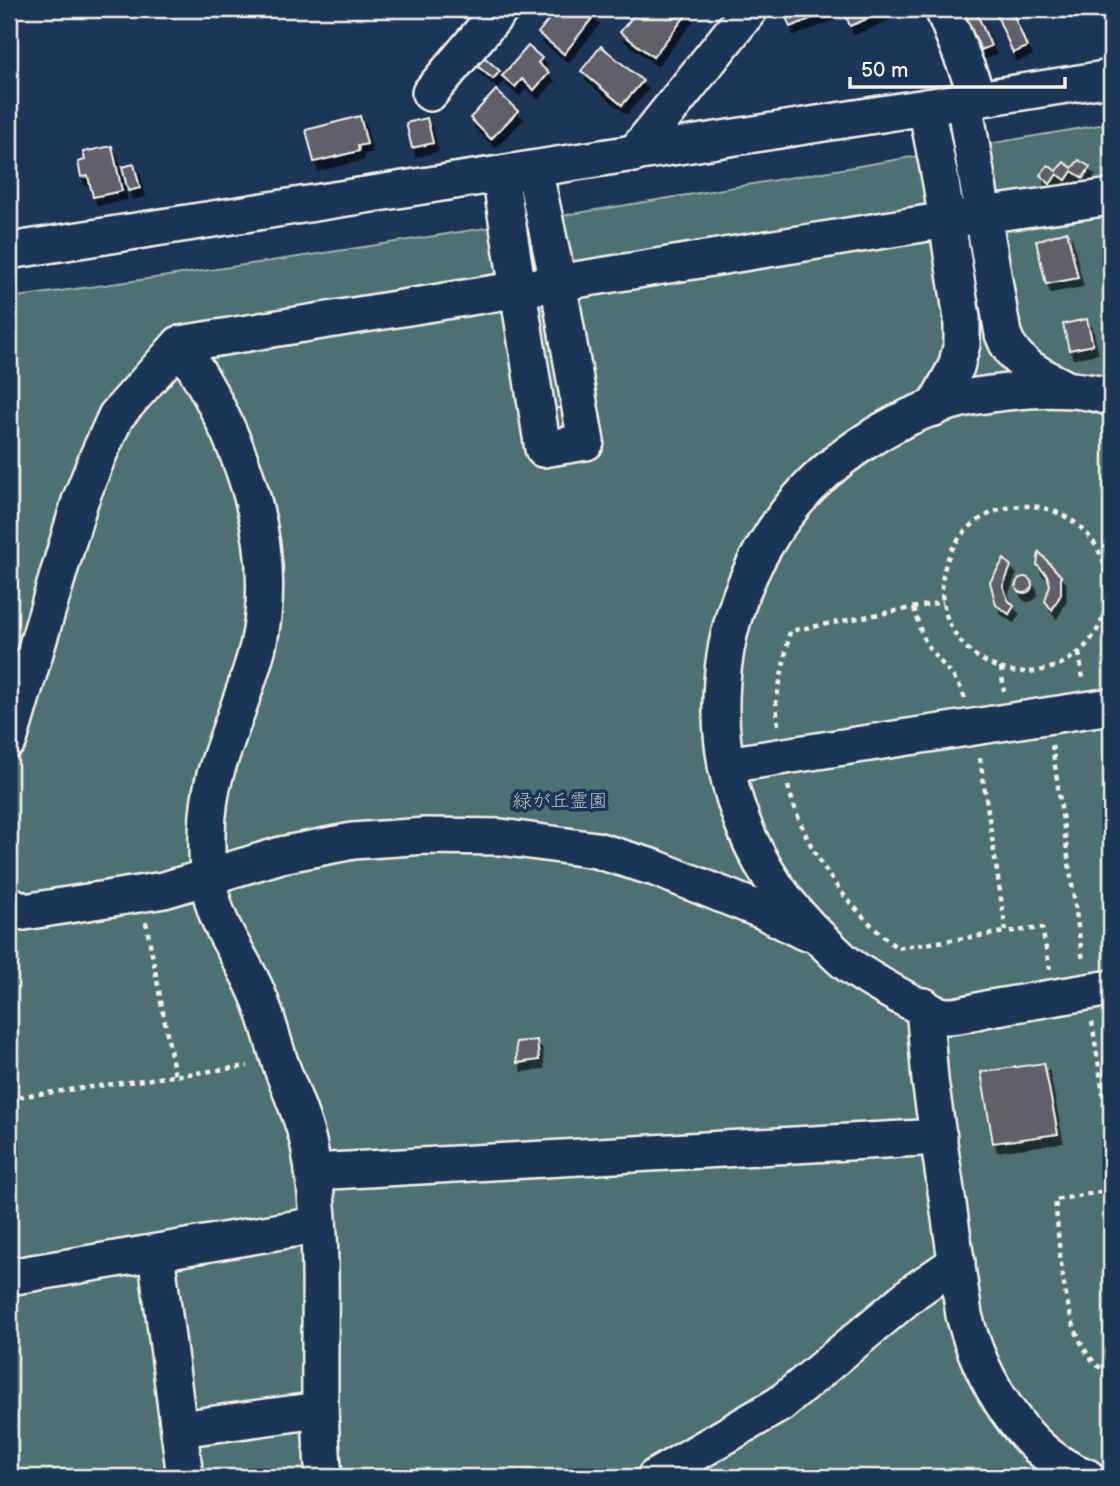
<svg xmlns="http://www.w3.org/2000/svg" width="1120" height="1486" viewBox="0 0 1120 1486" font-family="'Balsamiq Sans','Klee One',sans-serif">
	<style>
		.green { fill: #4e7172; stroke: #a1b1ad; stroke-width: 2 }
		.building { fill: #60606a; stroke: #f4f1e8; stroke-width: 2; filter: url(#shadow) }
		.lines { fill: none; stroke-linecap: round; stroke-linejoin: round }
		.minor-casing { stroke: #f4f1e8; stroke-width: 40 }
		.path { stroke: #f4f1e8; stroke-width: 4.5; stroke-dasharray: 5 5; stroke-linecap: butt }
		.minor { stroke: #1d3557; stroke-width: 35 }
		.labels { text-anchor: middle; stroke-width: 7; stroke-linejoin: round; paint-order: stroke }
		.park-label { font-size: 19px; fill: #bac4bf; stroke: #1d3557 }
	</style>
	<defs>
		<filter id="shadow"><feDropShadow dx="4.5" dy="8" stdDeviation="0" flood-color="#0009"/></filter>
	</defs>
	<rect width="100%" height="100%" fill="#1d3557"/>
	<filter id="ink" filterUnits="userSpaceOnUse"><feTurbulence type="fractalNoise" baseFrequency=".0143" numOctaves="2"/><feDisplacementMap in="SourceGraphic" scale="14" xChannelSelector="R" yChannelSelector="G"/><feConvolveMatrix kernelMatrix="1 2 1 2 8 2 1 2 1" color-interpolation-filters="sRGB"/></filter>
	<g filter="url(#ink)">
		<!-- green -->
		<path class="green" d="M1111,123V1477H9V298C378,249 745,186 1111,123Z"/>
		<!-- building -->
		<g class="building">
			<polygon points="554,9 585,9 594,16 564,54 538,33 556,10"/>
			<polygon points="639,9 691,9 653,57 620,32"/>
			<polygon points="783,9 835,9 790,27"/>
			<polygon points="843,9 883,9 884,12 850,26"/>
			<polygon points="962,9 975,9 991,46 981,50"/>
			<polygon points="994,9 1011,9 1027,47 1013,53"/>
			<polygon points="528,46 542,58 538,63 549,73 534,90 522,79 515,87 502,76"/>
			<polygon points="601,46 643,81 622,105 581,71"/>
			<polygon points="483,56 500,71 493,79 475,64"/>
			<polygon points="496,90 518,111 491,139 470,118"/>
			<polygon points="360,116 367,144 358,146 359,151 314,162 306,130"/>
			<polygon points="427,118 433,143 412,148 406,123"/>
			<polygon points="112,146 122,191 93,197 88,176 81,177 78,162 85,160 83,152"/>
			<polygon points="1079,160 1090,167 1083,178 1072,171 1066,180 1057,174 1050,184 1040,175 1048,165 1056,171 1064,162 1072,168"/>
			<polygon points="134,164 140,188 128,191 122,167"/>
			<polygon points="539,230 547,269 525,274 516,235"/>
			<polygon points="1067,231 1078,278 1046,284 1036,241"/>
			<polygon points="1087,319 1093,345 1069,350 1063,324"/>
			<polygon points="572,404 576,433 550,437 545,412"/>
			<polygon points="1039,552 1061,576 1061,594 1052,610 1045,601 1050,585 1047,575 1037,565"/>
			<polygon points="1004,559 1011,566 1003,586 1008,600 1014,606 1009,614 996,605 990,582"/>
			<circle cx="1024" cy="585" r="8"/>
			<polygon points="537,1040 539,1060 517,1063 516,1042"/>
			<polygon points="1044,1063 1058,1134 993,1143 981,1072"/>
		</g>
		<g class="lines">
			<defs>
				<g id="minor">
					<polyline points="943,9 979,99"/>
					<polyline points="430,93 501,9"/>
					<path d="M964,101L1003,334C1013,363 1038,374 1065,388"/>
					<polyline points="926,107 941,183 962,318 962,344 956,367 934,408"/>
					<polyline points="634,154 750,9"/>
					<polyline points="500,175 543,449 586,442 558,282 534,169"/>
					<polyline points="9,251 1111,78"/>
					<path d="M180,344C237,430 282,540 258,646C247,690 228,731 215,775C205,810 205,857 211,893C218,930 244,960 258,995C268,1018 273,1044 282,1068C291,1093 304,1120 309,1146C330,1254 313,1368 324,1477"/>
					<path d="M1111,398C1076,385 1027,389 991,394C944,399 902,417 863,443C690,557 673,801 823,941C832,949 839,958 849,965C865,977 927,1014 946,1016C959,1017 978,1010 991,1008C1031,1001 1071,995 1111,988"/>
					<polyline points="9,740 80,501 97,458 116,416 180,344 947,220 1111,197"/>
					<polyline points="726,765 1111,706"/>
					<polyline points="9,904 24,912 164,890 281,855 353,841 426,836 501,837 596,850 655,868 763,911 804,932"/>
					<path d="M924,1006L930,1080L964,1315C980,1377 1023,1455 1087,1477"/>
					<polyline points="313,1172 939,1137"/>
					<polyline points="156,1253 185,1477"/>
					<polyline points="9,1277 317,1225"/>
					<polyline points="179,1429 319,1410"/>
					<polyline points="655,1477 780,1404 915,1291 957,1262"/>
				</g>
			</defs>
			<!-- minor casing -->
			<use href="#minor" class="minor-casing"/>
			<!-- path -->
			<g class="path">
				<circle cx="1025" cy="589" r="83"/>
				<path d="M914,608C918,622 921,636 930,649C943,667 958,677 965,699"/>
				<polyline points="1079,653 1083,679"/>
				<polyline points="1001,668 1004,691"/>
				<polyline points="778,725 776,702 790,631 943,602"/>
				<polyline points="1052,745 1083,961"/>
				<polyline points="980,758 1006,932 1042,928 1050,969"/>
				<path d="M788,786C806,853 844,904 897,948L1006,932"/>
				<polyline points="146,922 175,1076"/>
				<polyline points="1092,1022 1111,1145"/>
				<polyline points="9,1098 248,1066"/>
				<path d="M1111,1190L1055,1200C1061,1250 1060,1349 1111,1375"/>
			</g>
			<!-- minor -->
			<use href="#minor" class="minor"/>
		</g>
	</g>
	<g class="labels">
		<!-- park labels -->
		<g class="park-label">
			<text x="560" y="807">緑が丘霊園</text>
		</g>
	</g>
	<!-- margin -->
	<rect width="1120" height="1486" fill="none" stroke="#1d3557" stroke-width="35"/>
	<rect x="18" y="18" width="1085" height="1451" fill="none" stroke="#f4f1e8" stroke-width="2.5" filter="url(#ink)"/>
	<!-- scale -->
	<path d="M850 77v10h215v-10" fill="none" stroke="#f4f1e8" stroke-width="3.5"/>
	<text x="861" y="77" font-size="21" fill="#f4f1e8" stroke="#1d3557" stroke-width="5" paint-order="stroke">50 m</text>
</svg>
